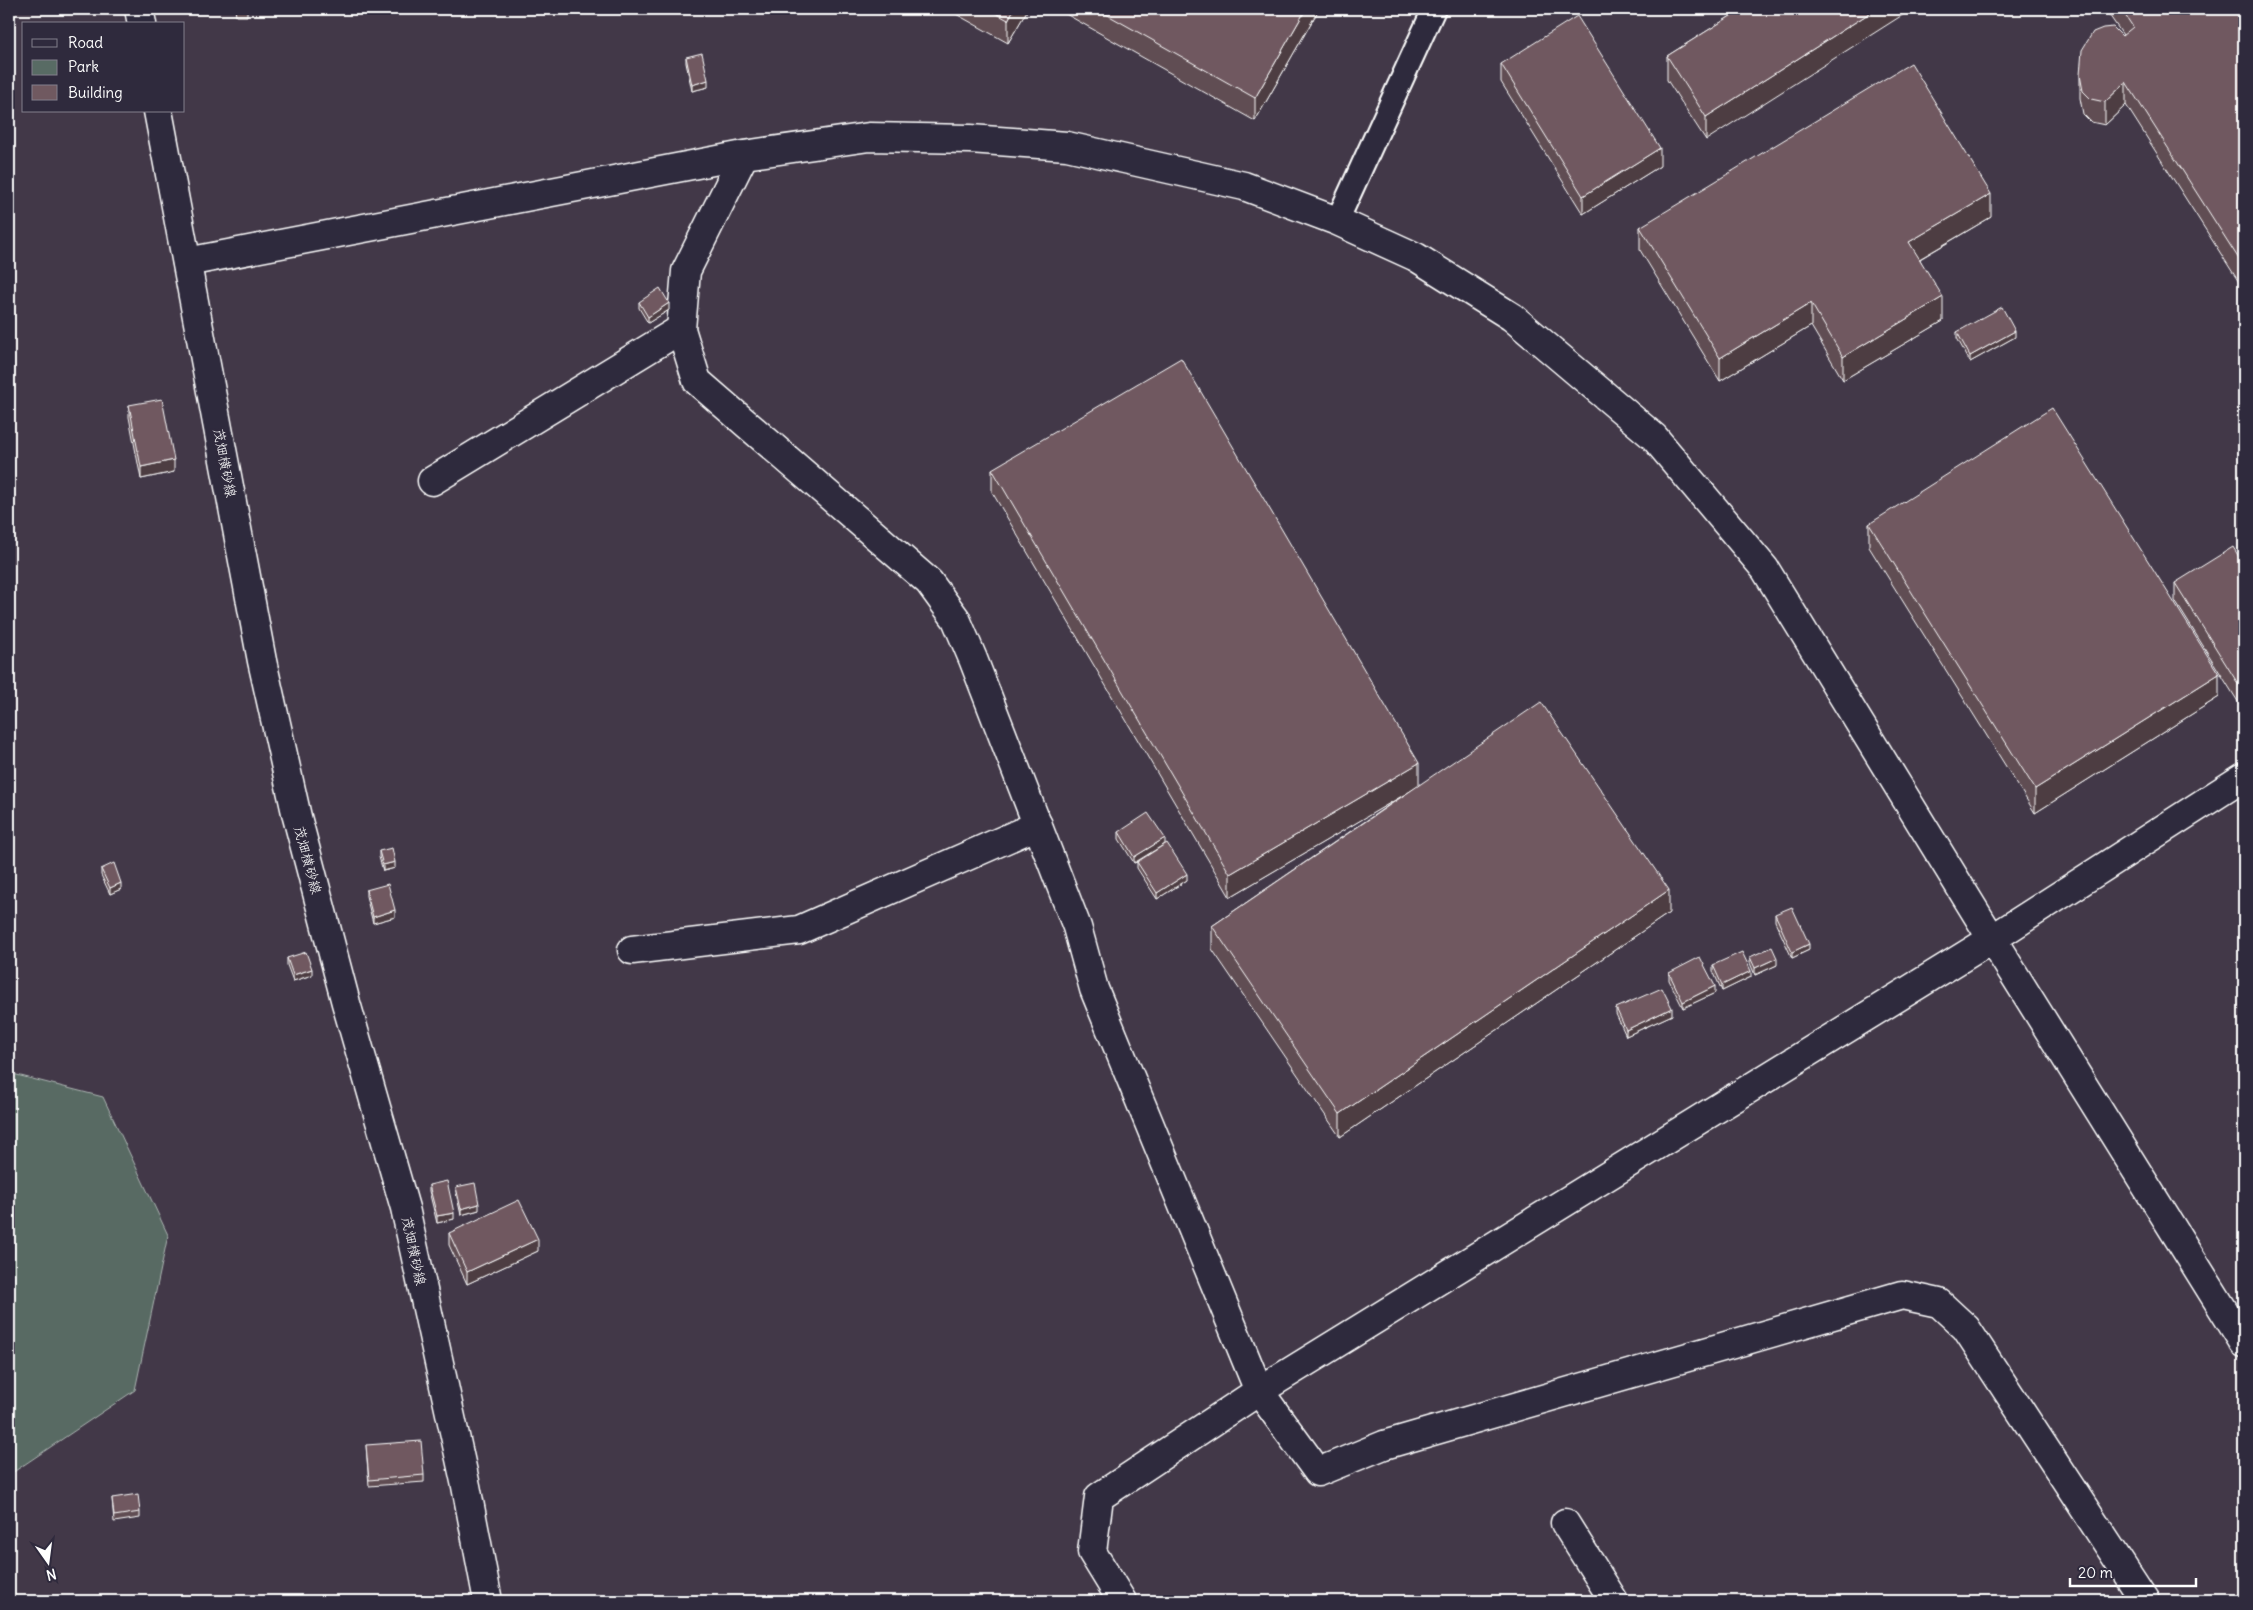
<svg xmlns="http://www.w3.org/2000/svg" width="2253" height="1610" viewBox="0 0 2253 1610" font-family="Delius,'Klee One',sans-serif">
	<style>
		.green { fill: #586b64; stroke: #acb5b2 }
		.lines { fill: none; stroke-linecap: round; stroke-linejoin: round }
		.service-casing { stroke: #fff; stroke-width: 26 }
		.minor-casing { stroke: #fff; stroke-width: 31 }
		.tertiary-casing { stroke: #fff; stroke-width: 31 }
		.secondary-casing { stroke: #fff; stroke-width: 31 }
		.service { stroke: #2f2a3d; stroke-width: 22 }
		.minor { stroke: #2f2a3d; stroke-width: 28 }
		.tertiary { stroke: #2f2a3d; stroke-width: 28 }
		.secondary { stroke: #2f2a3d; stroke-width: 28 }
		.wall { fill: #604d53; stroke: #fff }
		.shaded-wall { fill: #4e3e43; stroke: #fff }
		.building { fill: #705960; stroke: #fff }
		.labels { text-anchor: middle; stroke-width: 5; stroke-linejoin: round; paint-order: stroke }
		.street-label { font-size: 14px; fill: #fff; stroke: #2f2a3d }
	</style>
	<rect width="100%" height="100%" fill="#423848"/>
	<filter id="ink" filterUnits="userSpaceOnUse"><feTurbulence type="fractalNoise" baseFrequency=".02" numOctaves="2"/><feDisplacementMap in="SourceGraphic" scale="10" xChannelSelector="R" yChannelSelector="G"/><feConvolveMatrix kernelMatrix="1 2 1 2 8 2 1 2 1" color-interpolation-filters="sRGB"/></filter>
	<g filter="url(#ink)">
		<!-- green -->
		<polygon class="green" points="9,1073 103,1097 168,1235 135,1390 9,1475"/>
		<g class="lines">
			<defs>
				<polyline id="service" points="1337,221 1434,9"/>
				<g id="minor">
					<polyline points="744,155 686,271 681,329 697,381 929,582 956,619 973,659 1077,927 1094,989 1259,1391 1318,1472 1384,1445 1902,1295 1939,1303 1966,1328 2145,1601"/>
					<polyline points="432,481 681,329"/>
					<polyline points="1992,939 2244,1343"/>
					<polyline points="632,950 799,930 1038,825"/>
					<polyline points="1565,1523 1614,1601"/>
					<polyline points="1122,1601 1092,1552 1099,1497 1259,1391 1992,939 2244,777"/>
				</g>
				<polyline id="tertiary" points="187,262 744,155 869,137 970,139 1067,146 1244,186 1337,221 1416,257 1512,317 1654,437 1765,569 1992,939"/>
				<g id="secondary">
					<polyline points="139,9 142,24"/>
					<polyline points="158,111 262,661 297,817 346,1003 405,1208 466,1486 488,1601"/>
				</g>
			</defs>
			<!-- service casing -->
			<use href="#service" class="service-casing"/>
			<!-- minor casing -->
			<use href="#minor" class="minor-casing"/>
			<!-- tertiary casing -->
			<use href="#tertiary" class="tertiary-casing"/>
			<!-- secondary casing -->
			<use href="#secondary" class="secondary-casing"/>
			<!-- service -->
			<use href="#service" class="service"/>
			<!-- minor -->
			<use href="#minor" class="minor"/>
			<!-- tertiary -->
			<use href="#tertiary" class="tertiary"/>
			<!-- secondary -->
			<use href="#secondary" class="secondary"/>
		</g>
		<!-- wall -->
		<g class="wall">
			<polygon points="235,9 247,9 247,16 236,16"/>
			<polygon points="947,9 1028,9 1008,43"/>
			<polygon points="1057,9 1319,9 1255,121"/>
			<polygon points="1742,9 1706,140 1667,80 1667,56"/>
			<polygon points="2105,9 2244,9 2244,290 2126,105 2105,125 2091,122 2083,114 2080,98 2080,75 2123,35"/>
			<polygon points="686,57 708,87 692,91 686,63"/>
			<polygon points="1501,64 1660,166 1583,214 1501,82"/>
			<polygon points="1991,217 1920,259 1943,321 1843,380 1811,326 1720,381 1640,250 1640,227"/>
			<polygon points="639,302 669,310 648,323 639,308"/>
			<polygon points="1957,332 2015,337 1970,362 1957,338"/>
			<polygon points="129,405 174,472 141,479 129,417"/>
			<polygon points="992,469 1419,785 1669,913 1340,1137 1212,949 1212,926 1405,794 1230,897 992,492"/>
			<polygon points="1869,524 2219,697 2035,813 1869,547"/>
			<polygon points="2244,565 2244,706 2242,708 2175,601 2175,583"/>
			<polygon points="1119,832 1165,844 1187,880 1157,899 1137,868 1137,862 1134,863 1119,839"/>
			<polygon points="379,851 395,868 383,871 379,857"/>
			<polygon points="101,869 121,889 110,894 101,875"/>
			<polygon points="366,890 395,917 373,923 366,896"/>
			<polygon points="1775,914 1809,950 1792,958 1775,921"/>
			<polygon points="1750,957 1777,965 1755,975 1750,963"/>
			<polygon points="287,958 312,975 293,981 287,965"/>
			<polygon points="1713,965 1751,977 1722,991 1713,971"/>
			<polygon points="1669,973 1715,993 1683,1008 1669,980"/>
			<polygon points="1616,1008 1672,1015 1626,1036 1616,1014"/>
			<polygon points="429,1185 454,1219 437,1223 429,1191"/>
			<polygon points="456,1187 479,1210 461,1215 456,1193"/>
			<polygon points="449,1233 538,1251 467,1284 449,1245"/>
			<polygon points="366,1445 424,1475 424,1482 369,1486"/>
			<polygon points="112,1498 140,1512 140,1518 114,1522"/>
		</g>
		<!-- shaded-wall -->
		<g class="shaded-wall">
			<polygon points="1014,9 1028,9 1008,43 1008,20"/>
			<polygon points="1306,9 1319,9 1255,121 1255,98"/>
			<polygon points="1876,9 1912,9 1706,140 1706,117"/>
			<polygon points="708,80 708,87 692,91 692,85"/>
			<polygon points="2126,82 2126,105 2105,125 2105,102"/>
			<polygon points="1660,148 1660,166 1583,214 1583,196"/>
			<polygon points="1991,194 1991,217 1909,265 1909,242"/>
			<polygon points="1943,297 1943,321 1843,380 1843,357"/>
			<polygon points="669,303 669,310 648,323 648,317"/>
			<polygon points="1811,303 1811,326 1720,381 1720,358"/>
			<polygon points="2015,331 2015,337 1970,362 1970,356"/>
			<polygon points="174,460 174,472 141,479 141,467"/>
			<polygon points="2219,674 2219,697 2035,813 2035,789"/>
			<polygon points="2244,688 2244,706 2242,708 2242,690"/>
			<polygon points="1419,763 1419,786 1230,897 1230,874"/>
			<polygon points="1165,838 1165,844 1134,863 1134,857"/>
			<polygon points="395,862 395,868 383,871 383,865"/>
			<polygon points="1187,874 1187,880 1157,899 1157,893"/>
			<polygon points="121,883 121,889 110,894 110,888"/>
			<polygon points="1669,890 1669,913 1340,1137 1340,1114"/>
			<polygon points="395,910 395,917 373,923 373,917"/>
			<polygon points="1809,944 1809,950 1792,958 1792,952"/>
			<polygon points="1777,958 1777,965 1755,975 1755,968"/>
			<polygon points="312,969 312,975 293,981 293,975"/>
			<polygon points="1751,971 1751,977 1722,991 1722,985"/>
			<polygon points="1715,986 1715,993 1683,1008 1683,1002"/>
			<polygon points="1672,1008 1672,1015 1626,1036 1626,1030"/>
			<polygon points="479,1204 479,1210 461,1215 461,1209"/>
			<polygon points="454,1213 454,1219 437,1223 437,1216"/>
			<polygon points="538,1239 538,1251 467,1284 467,1272"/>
		</g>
		<!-- building -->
		<g class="building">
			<polygon points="235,9 247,9 247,10 236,10"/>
			<polygon points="988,9 1014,9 1008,20"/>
			<polygon points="1097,9 1306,9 1255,98"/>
			<polygon points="1742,9 1876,9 1706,117 1667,56"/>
			<polygon points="2121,9 2244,9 2244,267 2126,82 2105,102 2091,99 2083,91 2080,75 2082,50 2093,32 2103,28 2113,27 2122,36 2133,27"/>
			<polygon points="1577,16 1660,148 1583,196 1501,64"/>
			<polygon points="702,53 708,80 692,85 686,57"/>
			<polygon points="1911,63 1991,194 1909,242 1943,297 1843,357 1811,303 1720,358 1640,227"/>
			<polygon points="660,288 669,303 648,317 639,302"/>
			<polygon points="2002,307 2015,331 1970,356 1957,332"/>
			<polygon points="1181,358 1419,763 1230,874 992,469"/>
			<polygon points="162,399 174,460 141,467 129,405"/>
			<polygon points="2052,408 2219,674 2035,789 1869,524"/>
			<polygon points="2233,547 2244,565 2244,688 2242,690 2175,583"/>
			<polygon points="1541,702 1669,890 1340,1114 1212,926"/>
			<polygon points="1148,813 1165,838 1134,857 1119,832"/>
			<polygon points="1167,843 1187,874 1157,893 1137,862"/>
			<polygon points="392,848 395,862 383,865 379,851"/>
			<polygon points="114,863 121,883 110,888 101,869"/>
			<polygon points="388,884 395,910 373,917 366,890"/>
			<polygon points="1792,907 1809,944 1792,952 1775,914"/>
			<polygon points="1772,947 1777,958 1755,968 1750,957"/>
			<polygon points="306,952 312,969 293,975 287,958"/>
			<polygon points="1742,952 1751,971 1722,985 1713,965"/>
			<polygon points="1700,957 1715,986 1683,1002 1669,973"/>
			<polygon points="1662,988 1672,1008 1626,1030 1616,1008"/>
			<polygon points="447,1181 454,1213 437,1216 429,1185"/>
			<polygon points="475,1183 479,1204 461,1209 456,1187"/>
			<polygon points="519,1200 538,1239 467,1272 449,1233"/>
			<polygon points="421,1441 424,1475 369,1480 366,1445"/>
			<polygon points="138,1494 140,1512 114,1516 112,1498"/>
		</g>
	</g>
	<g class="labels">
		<!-- street labels -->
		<g class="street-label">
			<text transform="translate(225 463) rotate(79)" y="5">茂畑横砂線</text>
			<text transform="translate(308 860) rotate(75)" y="5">茂畑横砂線</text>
			<text transform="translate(414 1251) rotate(78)" y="5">茂畑横砂線</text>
		</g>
	</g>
	<!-- margin -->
	<rect width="2253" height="1610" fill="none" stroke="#2f2a3d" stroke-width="30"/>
	<rect x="15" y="15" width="2223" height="1580" fill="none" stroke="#fff" stroke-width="2" filter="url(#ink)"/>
	<!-- legend -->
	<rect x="22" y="22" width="162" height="90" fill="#2f2a3d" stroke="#827f8b"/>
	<rect x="32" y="39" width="25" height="8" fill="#2f2a3d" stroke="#827f8b"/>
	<text x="68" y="48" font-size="15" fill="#ffffff">Road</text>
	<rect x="32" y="60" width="25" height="15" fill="#586b64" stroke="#827f8b"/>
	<text x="68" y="72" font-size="15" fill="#ffffff">Park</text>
	<rect x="32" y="85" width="25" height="15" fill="#705960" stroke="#827f8b"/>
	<text x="68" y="98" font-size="15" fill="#ffffff">Building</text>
	<!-- north arrow -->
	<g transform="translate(48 1562) rotate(166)" stroke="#2f2a3d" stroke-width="4" paint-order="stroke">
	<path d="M0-4L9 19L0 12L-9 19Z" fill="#ffffff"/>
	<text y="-8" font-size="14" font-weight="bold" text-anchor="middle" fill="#ffffff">N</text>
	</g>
	<!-- scale -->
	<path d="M2070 1578v8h126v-8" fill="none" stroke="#ffffff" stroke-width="2.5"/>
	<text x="2078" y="1578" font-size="15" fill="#ffffff" stroke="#2f2a3d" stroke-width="4" paint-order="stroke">20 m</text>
</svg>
